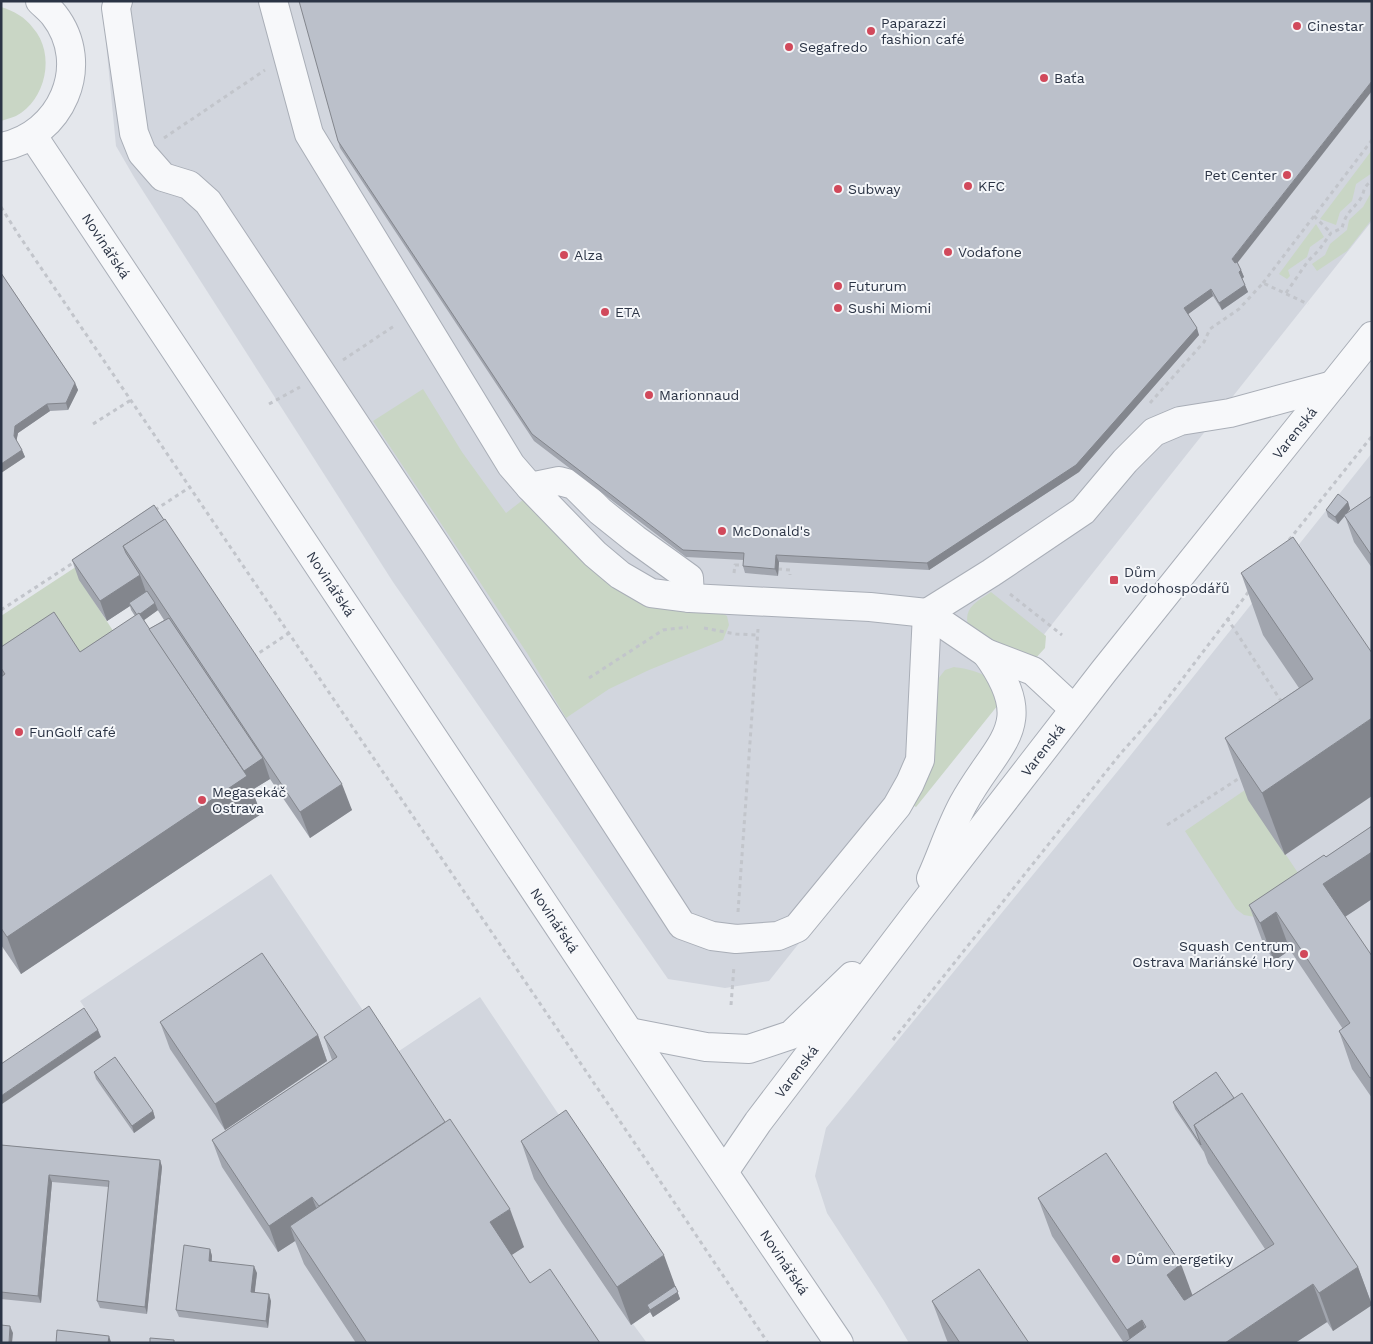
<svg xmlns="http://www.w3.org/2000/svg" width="1373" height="1344" viewBox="0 0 1373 1344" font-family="'Work Sans',sans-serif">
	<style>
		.built { fill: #d2d6de }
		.green { fill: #c9d6c5 }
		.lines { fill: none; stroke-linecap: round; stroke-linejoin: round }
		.minor-casing { stroke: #a9aeb7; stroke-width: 30 }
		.path { stroke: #c2c5cb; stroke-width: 3; stroke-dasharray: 4 4; stroke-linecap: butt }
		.minor { stroke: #f7f8fa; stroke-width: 28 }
		.wall { fill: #a1a5ae; fill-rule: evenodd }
		.shaded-wall { fill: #83868d }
		.building { fill: #bbc0ca; stroke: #83868d }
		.poi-dot { fill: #d1495b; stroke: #f4f6f9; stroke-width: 2 }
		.labels { text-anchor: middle; stroke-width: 4; stroke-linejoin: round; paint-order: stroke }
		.poi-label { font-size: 14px; fill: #2b3445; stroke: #f4f6f9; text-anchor: start }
		.street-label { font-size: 14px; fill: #2b3445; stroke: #f4f6f9 }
	</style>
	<rect width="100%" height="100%" fill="#e4e7ec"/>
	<!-- built -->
	<g class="built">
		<polygon points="102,1 1372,1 1372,221 769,981 725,988 668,979 393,582 134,177 116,146"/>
		<polygon points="1372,453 1372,1343 909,1343 884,1301 827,1213 815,1176 826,1128 1126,761"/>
		<polygon points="271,874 393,1055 480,997 678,1293 680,1299 653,1317 650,1312 633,1324 647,1343 1,1343 1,1069 87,1011 80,1001"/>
	</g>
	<!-- green -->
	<g class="green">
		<path d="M1,7C14,11 25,17 33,28C56,54 46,100 16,116C12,118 6,119 1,121Z"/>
		<polygon points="1372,150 1372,173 1356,184 1352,201 1340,212 1336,225 1320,219"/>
		<polygon points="1372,191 1372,219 1347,251 1317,271 1312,264 1325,255 1330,244 1347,230 1349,220 1363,207"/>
		<polygon points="1316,224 1324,237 1310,247 1307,257 1288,270 1290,276 1287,279 1279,274"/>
		<polygon points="423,389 462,452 506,513 528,496 617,587 719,611 727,616 729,625 723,640 649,670 609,689 566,718 527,653 373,421"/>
		<polygon points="155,515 80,580 134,663 1,724 1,616"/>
		<path d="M991,592L1046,636L1045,648L1034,660L971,636C961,610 971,605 991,592Z"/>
		<path d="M954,667C968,669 986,672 995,685C998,689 1000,695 1002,700L916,807L912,805L938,679L945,670Z"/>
		<polygon points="1327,734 1250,801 1302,879 1255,917 1244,915 1236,909 1185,831"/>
	</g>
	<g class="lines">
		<defs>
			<g id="minor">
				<polyline points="118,1 116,8 134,133 142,153 163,177 189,185 208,202 436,546 682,925 712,936 736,939 778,936 797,928 897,806 910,783 920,760 927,613"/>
				<polyline points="273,1 309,134 511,465 530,487 595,554 620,575 651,593 690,598 870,607 927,613 986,653 1033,671 1074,709"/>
				<path id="s1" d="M33,136L629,1032L839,1343"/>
				<path d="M1,147C61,136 93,65 54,15C50,10 45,6 40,1"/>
				<polyline points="530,487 559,481 574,485 600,511 635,539 689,578 690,598"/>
				<polyline points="927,613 991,573 1083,511 1125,461 1154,432 1180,421 1230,413 1333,385"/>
				<path d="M931,878C942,854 950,828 963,804C997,741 1040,727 986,653"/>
				<polyline points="629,1032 706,1047 749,1049 791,1035 852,976"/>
				<path id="s2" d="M724,1172L758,1122L916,914L1104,671L1372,336"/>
			</g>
		</defs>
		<!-- minor casing -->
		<use href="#minor" class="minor-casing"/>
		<!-- path -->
		<g class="path">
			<polyline points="164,138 265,70"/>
			<polyline points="1,207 18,234 636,1145 768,1343"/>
			<polyline points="1314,216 1331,233"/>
			<polyline points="1263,283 1372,140"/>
			<path d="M1286,293L1308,261L1319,250L1331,233L1342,228C1346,213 1350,212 1359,201C1366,192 1361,188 1372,181"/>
			<polyline points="343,360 394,326"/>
			<polyline points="1150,403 1204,342 1210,329 1239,309 1263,283 1308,304"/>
			<polyline points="269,404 300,387"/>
			<polyline points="93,424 131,400"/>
			<polyline points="155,510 190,487"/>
			<polyline points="1289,540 1372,436"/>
			<polyline points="778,569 790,570 790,575"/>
			<polyline points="734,573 735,565 747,565"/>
			<polyline points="1010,594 1062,635"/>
			<polyline points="1,610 76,561"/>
			<polyline points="1227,618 1283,704"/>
			<polyline points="704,628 736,634 758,635"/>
			<polyline points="253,657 289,633"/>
			<polyline points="589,678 663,630 688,627"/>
			<polyline points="1167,825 1241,777"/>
			<polyline points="738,912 758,629"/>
			<polyline points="731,1005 734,966"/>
			<polyline points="893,1040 1121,753 1155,715 1250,590"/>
		</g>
		<!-- minor -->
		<use href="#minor" class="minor"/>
	</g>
	<!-- wall -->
	<g class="wall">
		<polygon points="338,141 1237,263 1241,270 1244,277 1242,279 1248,292 1222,310 1213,296 1188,314 1199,335 1079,472 929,570 779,562 778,576 745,573 743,566 744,560 686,557 534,441 340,148"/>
		<polygon points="1,273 75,383 78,390 68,410 50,411 18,433 16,441 22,450 25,457 1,473"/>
		<polygon points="1372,496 1372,568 1354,542 1345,516 1338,524 1328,517 1326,510 1348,502 1350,509 1347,513"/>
		<path d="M154,505L352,810L310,838L270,779L252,790L261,814L21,974L1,945V647L80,652L135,616L131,610L130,606L107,621L79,580L72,560ZM157,609L164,620L149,629L144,620L158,610Z"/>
		<polygon points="1241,573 1372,653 1285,855 1248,800 1225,738 1299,688 1263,635"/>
		<polygon points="1372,826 1372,899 1345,917 1372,956 1372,1098 1352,1069 1339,1031 1343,1029 1290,950 1274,961 1263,943 1249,905 1326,857"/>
		<polygon points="160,1022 318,1035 327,1061 225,1130 170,1049"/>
		<polygon points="324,1037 524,1247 511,1255 530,1283 600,1343 356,1343 304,1264 295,1241 278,1252 222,1167 212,1140 332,1060"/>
		<polygon points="94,1072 153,1111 155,1118 134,1133 96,1079"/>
		<polygon points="1234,1098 1358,1267 1372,1305 1333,1331 1327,1322 1295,1343 1124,1343 1052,1236 1038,1198 1192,1295 1265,1249 1208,1163 1204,1152 1175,1109 1173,1102"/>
		<polygon points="521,1141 675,1286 680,1299 653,1317 650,1312 631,1325 562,1223 534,1179"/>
		<polygon points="1,1145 160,1160 162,1167 147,1314 100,1308 97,1301 109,1187 52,1182 41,1303 1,1299"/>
		<polygon points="210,1249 212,1256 212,1261 257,1273 254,1293 271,1301 268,1328 179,1317 176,1310"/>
		<polygon points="932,1301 1029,1343 948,1343 946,1338"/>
	</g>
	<!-- shaded-wall -->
	<g class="shaded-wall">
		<polygon points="1372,81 1372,91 1235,266 1232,259"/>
		<polygon points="1241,270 1244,277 1241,279 1239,272"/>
		<polygon points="1245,285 1248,292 1222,310 1219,303"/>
		<polygon points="1211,289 1213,296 1187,315 1184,308"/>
		<polygon points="1197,328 1199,335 1079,472 929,570 927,563"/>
		<polygon points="75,383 78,390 68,410 66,403"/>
		<polygon points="47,404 50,411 18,433 16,443 14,436 15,426"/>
		<polygon points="22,450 25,457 1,473 1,464"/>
		<polygon points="1348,502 1350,509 1338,524 1335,517"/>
		<polygon points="776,555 779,562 778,576 775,569"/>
		<polygon points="140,575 147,595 129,603 130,606 107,621 100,601"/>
		<polygon points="155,603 158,610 140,623 137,616"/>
		<polygon points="1372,718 1372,796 1285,855 1262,793"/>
		<polygon points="263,758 270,779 252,790 261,814 21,974 7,937 240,773"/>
		<polygon points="342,784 352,810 310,838 300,812"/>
		<polygon points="1372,852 1372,899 1337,922 1323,884"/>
		<polygon points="1276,912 1290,950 1274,961 1260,923"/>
		<polygon points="98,1030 101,1037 2,1104 1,1101 1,1096"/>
		<polygon points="318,1035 327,1061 225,1130 215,1104"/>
		<polygon points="153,1111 155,1118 134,1133 132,1126"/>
		<polygon points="160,1160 162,1167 147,1314 145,1307"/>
		<polygon points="49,1175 52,1182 41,1303 38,1296"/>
		<polygon points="312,1197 322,1223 290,1226 295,1241 278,1252 269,1226"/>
		<polygon points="510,1209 524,1247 504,1260 490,1222"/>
		<polygon points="210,1249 212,1256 211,1268 209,1261"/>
		<polygon points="664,1255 680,1299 653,1317 647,1305 650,1312 631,1325 617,1287"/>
		<polygon points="1181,1264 1195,1302 1180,1313 1167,1275"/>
		<polygon points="254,1266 257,1273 254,1299 251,1292"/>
		<polygon points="1358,1267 1372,1305 1333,1331 1319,1293"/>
		<polygon points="1313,1284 1327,1322 1295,1343 1225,1343"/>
		<polygon points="269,1294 271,1301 268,1328 266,1321"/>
		<polygon points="1142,1320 1150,1343 1131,1343 1127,1330"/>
		<polygon points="10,1326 13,1333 12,1343 9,1343"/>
		<polygon points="109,1336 111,1342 111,1343 108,1343"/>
	</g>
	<!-- building -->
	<g class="building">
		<polygon points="299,1 1372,1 1372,81 1232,259 1235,263 1237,262 1241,270 1239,272 1245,285 1219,303 1211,289 1184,308 1197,328 1076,465 927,563 776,555 775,569 743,566 744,553 683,550 532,434 338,141"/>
		<polygon points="1,273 75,383 66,403 47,404 15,426 14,436 22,450 1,464"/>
		<polygon points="1338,494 1348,502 1335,517 1326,510"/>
		<polygon points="1372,496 1372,556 1344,515"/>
		<polygon points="154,505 164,520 123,546 126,553 140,575 100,601 72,560"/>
		<polygon points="165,519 342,784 300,812 123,546"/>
		<polygon points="1293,537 1372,653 1372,718 1262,793 1225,738 1313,679 1241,573"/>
		<polygon points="147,591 155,603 140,614 139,613 137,615 129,603"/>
		<polygon points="54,612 80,652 139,613 247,776 7,937 1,928 1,677 5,674 1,668 1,647"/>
		<polygon points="169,618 263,758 244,771 149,629"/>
		<polygon points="1372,826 1372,852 1323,884 1372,956 1372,1077 1370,1078 1339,1031 1350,1023 1276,912 1260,923 1249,905 1324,855 1326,857"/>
		<polygon points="262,953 318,1035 215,1104 160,1022"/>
		<polygon points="369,1006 445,1122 319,1206 312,1197 269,1226 212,1140 337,1057 324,1037"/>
		<polygon points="84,1008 98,1030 1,1096 1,1064"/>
		<polygon points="115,1057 153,1111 132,1126 94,1072"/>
		<polygon points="1216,1072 1234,1098 1194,1125 1201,1145 1173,1102"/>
		<polygon points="1242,1093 1358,1267 1319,1293 1313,1284 1225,1343 1124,1343 1146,1327 1142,1320 1127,1330 1038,1198 1106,1153 1181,1264 1167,1275 1184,1300 1185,1300 1274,1244 1194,1125"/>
		<polygon points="566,1110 664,1255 617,1287 548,1185 521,1141"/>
		<polygon points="450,1119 510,1209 490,1222 530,1283 550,1269 600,1343 367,1343 290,1226"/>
		<polygon points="1,1145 160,1160 145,1307 97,1301 109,1181 49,1175 38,1296 1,1292"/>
		<polygon points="184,1245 210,1249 209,1261 254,1266 251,1292 269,1294 266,1321 176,1310"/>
		<polygon points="979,1269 1029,1343 960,1343 932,1301"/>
		<polygon points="675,1286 678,1292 650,1310 647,1305"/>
		<polygon points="1,1325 10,1326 9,1343 1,1343"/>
		<polygon points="57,1330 109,1336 108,1343 56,1343"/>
		<polygon points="150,1338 174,1340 174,1343 150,1343"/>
	</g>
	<!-- markers -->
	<g class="poi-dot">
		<circle cx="1297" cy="26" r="5"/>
		<circle cx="871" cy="31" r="5"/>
		<circle cx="789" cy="47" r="5"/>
		<circle cx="1044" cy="78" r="5"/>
		<circle cx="1287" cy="175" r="5"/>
		<circle cx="968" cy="186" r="5"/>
		<circle cx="838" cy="189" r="5"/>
		<circle cx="948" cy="252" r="5"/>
		<circle cx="564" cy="255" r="5"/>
		<circle cx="838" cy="286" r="5"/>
		<circle cx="838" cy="308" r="5"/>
		<circle cx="605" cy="312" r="5"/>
		<circle cx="649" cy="395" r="5"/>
		<circle cx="722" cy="531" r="5"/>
		<rect x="1109" y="575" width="10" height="10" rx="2.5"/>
		<circle cx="19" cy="732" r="5"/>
		<circle cx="202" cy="800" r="5"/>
		<circle cx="1304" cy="954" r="5"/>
		<circle cx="1116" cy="1259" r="5"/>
	</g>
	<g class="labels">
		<!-- poi labels -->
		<g class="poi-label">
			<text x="881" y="28">Paparazzi<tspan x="881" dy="16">fashion café</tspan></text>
			<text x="1307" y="31">Cinestar</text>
			<text x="799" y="52">Segafredo</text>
			<text x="1054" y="83">Baťa</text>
			<text x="1277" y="180" text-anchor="end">Pet Center</text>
			<text x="978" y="191">KFC</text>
			<text x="848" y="194">Subway</text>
			<text x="958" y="257">Vodafone</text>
			<text x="574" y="260">Alza</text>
			<text x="848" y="291">Futurum</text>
			<text x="848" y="313">Sushi Miomi</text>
			<text x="615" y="317">ETA</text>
			<text x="659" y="400">Marionnaud</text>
			<text x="732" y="536">McDonald's</text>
			<text x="1124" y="577">Dům<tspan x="1124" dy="16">vodohospodářů</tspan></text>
			<text x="29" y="737">FunGolf café</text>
			<text x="212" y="797">Megasekáč<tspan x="212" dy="16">Ostrava</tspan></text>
			<text x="1294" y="951" text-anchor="end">Squash Centrum<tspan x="1294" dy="16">Ostrava Mariánské Hory</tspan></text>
			<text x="1126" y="1264">Dům energetiky</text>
		</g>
		<!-- street labels -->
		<g class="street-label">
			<text dy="5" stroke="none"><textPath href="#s1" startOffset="132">Novinářská</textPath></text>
			<text dy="5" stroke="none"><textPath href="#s2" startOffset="934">Varenská</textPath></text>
			<text dy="5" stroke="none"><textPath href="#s1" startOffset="538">Novinářská</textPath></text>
			<text dy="5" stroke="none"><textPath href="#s2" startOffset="529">Varenská</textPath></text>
			<text dy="5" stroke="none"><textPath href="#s1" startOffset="942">Novinářská</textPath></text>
			<text dy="5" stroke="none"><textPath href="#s2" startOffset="124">Varenská</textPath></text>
			<text dy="5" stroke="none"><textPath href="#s1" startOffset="1354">Novinářská</textPath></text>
		</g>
	</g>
	<!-- border -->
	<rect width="1373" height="1344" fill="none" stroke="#2b3445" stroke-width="5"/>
</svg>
